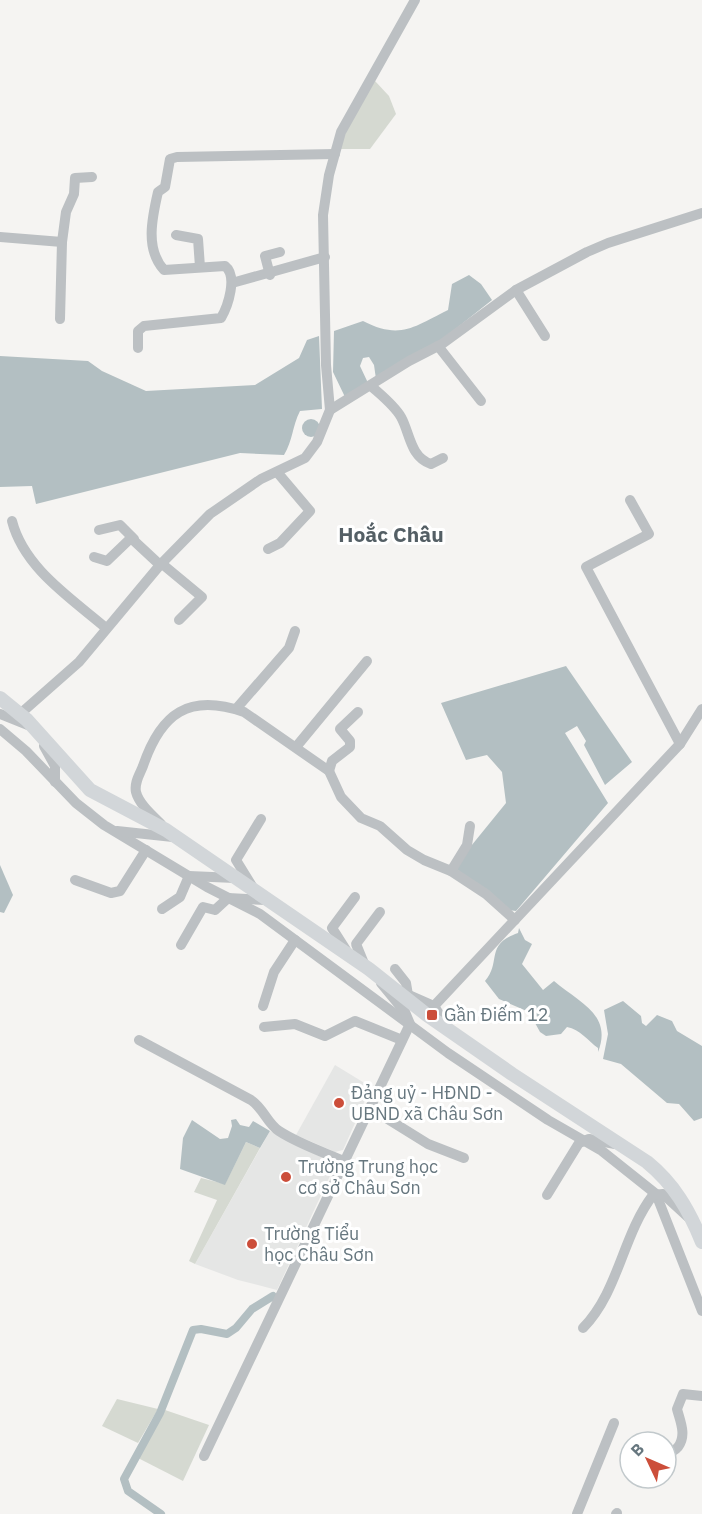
<svg xmlns="http://www.w3.org/2000/svg" width="702" height="1514" viewBox="0 0 702 1514" font-family="'IBM Plex Sans',sans-serif">
	<style>
		.built { fill: #e5e6e5 }
		.green { fill: #d5d9d1 }
		.water { fill: #b3bfc2 }
		.lines { fill: none; stroke-linecap: round; stroke-linejoin: round }
		.canal { stroke: #b3bfc2; stroke-width: 8 }
		.minor { stroke: #bcc0c3; stroke-width: 10 }
		.major { stroke: #d2d6d9; stroke-width: 14 }
		.poi-dot { fill: #cc4e3a; stroke: #fff; stroke-width: 2 }
		.labels { text-anchor: middle; stroke-width: 6; stroke-linejoin: round; paint-order: stroke }
		.poi-label { font-size: 18px; fill: #67777f; stroke: #fff; text-anchor: start }
		.quarter-label { font-size: 21px; font-weight: bold; fill: #545f65; stroke: #fff }
	</style>
	<rect width="100%" height="100%" fill="#f5f4f2"/>
	<!-- built -->
	<g class="built">
		<polygon points="335,1065 371,1087 343,1150 335,1152 296,1135"/>
		<polygon points="270,1131 336,1163 277,1290 238,1280 195,1264"/>
	</g>
	<!-- green -->
	<g class="green">
		<polygon points="375,81 389,96 396,114 370,149 340,149 349,123"/>
		<polygon points="246,1142 260,1148 195,1264 189,1261 217,1200 194,1192 201,1178 225,1184"/>
		<polygon points="117,1399 158,1409 138,1443 102,1426"/>
		<polygon points="165,1410 209,1425 183,1481 138,1458"/>
	</g>
	<!-- water -->
	<g class="water">
		<path d="M469,275L481,284L492,300L439,342L376,379L374,365L369,357L363,358L360,366L368,383L345,397L333,372L334,331L363,321C400,340 414,327 448,310L452,284Z"/>
		<path d="M319,336L322,409L300,411C292,427 293,440 284,455L240,453L36,504L32,486L0,487V356L88,361L102,371L146,391L255,385L299,358L307,340Z"/>
		<circle cx="311" cy="428" r="9"/>
		<polygon points="566,666 632,762 605,785 584,745 586,741 577,726 565,733 608,803 516,911 507,910 454,867 506,803 502,772 487,755 466,760 441,703"/>
		<polygon points="0,865 13,895 4,913 0,912"/>
		<path d="M519,928L525,940L532,944L522,964L543,990L554,981C578,1002 613,1014 598,1052V1048C588,1041 580,1029 567,1027L561,1034L546,1036L540,1032L529,1012L499,999L485,981C502,962 484,945 518,933Z"/>
		<polygon points="623,1001 641,1016 642,1023 646,1026 657,1015 672,1021 677,1031 702,1046 702,1118 694,1121 679,1104 667,1103 621,1064 603,1059 608,1034 604,1010"/>
		<polygon points="236,1119 240,1125 249,1127 253,1121 270,1131 260,1148 246,1142 225,1185 180,1169 183,1138 192,1120 220,1139 228,1138 232,1126 231,1120"/>
	</g>
	<g class="lines">
		<!-- canal -->
		<polyline class="canal" points="161,1514 128,1491 124,1479 160,1413 193,1330 201,1329 227,1334 236,1328 252,1309 273,1296"/>
		<!-- minor -->
		<g class="minor">
			<polyline points="176,235 198,239 200,267"/>
			<polyline points="0,237 62,242"/>
			<polyline points="270,275 265,256 280,252"/>
			<polyline points="232,283 325,257"/>
			<polyline points="516,290 545,336"/>
			<polyline points="60,319 62,242 66,212 74,194 75,178 92,177"/>
			<polyline points="438,346 481,401"/>
			<path d="M138,348V331L144,326L221,318C228,306 238,276 225,266L164,270C145,249 152,218 158,192L165,187L170,159L177,157L335,154"/>
			<path d="M371,386C381,395 394,405 401,417C410,433 410,457 431,464L443,458"/>
			<polyline points="330,410 409,361 442,344 516,290 587,252 608,243 702,213"/>
			<polyline points="630,500 649,534 586,567 680,744"/>
			<path d="M12,521C24,568 71,598 106,628"/>
			<polyline points="99,530 120,525 134,539"/>
			<polyline points="268,549 280,543 310,511 277,472"/>
			<polyline points="94,557 107,561 131,538 160,565"/>
			<polyline points="161,563 202,597 179,620"/>
			<polyline points="236,709 289,648 295,631"/>
			<polyline points="0,714 28,725"/>
			<polyline points="20,714 79,662 160,565 210,514 261,479 305,458 317,442 330,410 326,365 323,215 329,175 341,132 415,0"/>
			<polyline points="0,729 26,751 76,803 104,825 207,887 260,914 448,1053 548,1120 602,1151 656,1194 702,1311"/>
			<polyline points="44,746 55,766 55,782"/>
			<polyline points="296,747 367,661"/>
			<polyline points="329,771 332,761 350,747 350,741 340,729 358,712"/>
			<path d="M161,824C152,815 139,804 136,792C134,782 140,774 143,766C161,713 189,693 244,712L329,771L341,797L361,818L380,826L407,850L424,860L451,871L486,894L515,920"/>
			<polyline points="117,831 173,837"/>
			<polyline points="451,871 467,845 470,826"/>
			<polyline points="75,880 111,893 120,891 146,850"/>
			<polyline points="252,886 236,860 261,819"/>
			<polyline points="162,909 180,897 189,876 235,878"/>
			<polyline points="181,945 203,907 215,910 228,898 266,900"/>
			<polyline points="346,950 332,928 355,897"/>
			<polyline points="365,966 356,944 380,912"/>
			<polyline points="395,969 406,983 409,1001"/>
			<polyline points="409,995 434,1006 448,1028"/>
			<polyline points="263,1006 274,972 295,940"/>
			<polyline points="434,1006 680,744 702,709"/>
			<polyline points="264,1027 295,1024 325,1036 355,1021 402,1040"/>
			<path d="M139,1040L251,1100C264,1109 267,1123 279,1131C299,1144 323,1152 344,1161"/>
			<polyline points="370,1108 428,1144 464,1158"/>
			<polyline points="547,1195 579,1143 589,1139 615,1144"/>
			<path d="M583,1328C619,1291 622,1236 653,1195L663,1194L688,1217"/>
			<polyline points="204,1456 410,1024 405,1012 381,983"/>
			<path d="M666,1456C670,1452 675,1451 678,1447C687,1435 680,1421 677,1409L683,1394L702,1396"/>
			<polyline points="577,1514 614,1423"/>
			<polyline points="616,1514 617,1513"/>
		</g>
		<!-- major -->
		<path class="major" d="M0,698L27,720L90,790L166,830L369,969L427,1015L512,1074L647,1162C674,1184 689,1210 702,1242"/>
	</g>
	<!-- markers -->
	<g class="poi-dot">
		<rect x="426" y="1009" width="12" height="12" rx="3"/>
		<circle cx="339" cy="1103" r="6"/>
		<circle cx="286" cy="1177" r="6"/>
		<circle cx="252" cy="1244" r="6"/>
	</g>
	<g class="labels">
		<!-- poi labels -->
		<g class="poi-label">
			<text x="444" y="1021">Gần Điếm 12</text>
			<text x="351" y="1099">Đảng uỷ - HĐND -<tspan x="351" dy="21">UBND xã Châu Sơn</tspan></text>
			<text x="298" y="1173">Trường Trung học<tspan x="298" dy="21">cơ sở Châu Sơn</tspan></text>
			<text x="264" y="1240">Trường Tiểu<tspan x="264" dy="21">học Châu Sơn</tspan></text>
		</g>
		<!-- quarter labels -->
		<g class="quarter-label">
			<text x="391" y="542">Hoắc Châu</text>
		</g>
	</g>
	<!-- north arrow -->
	<g transform="translate(648 1460) rotate(314)"><circle r="28" fill="#ffffff" stroke="#c2c9cc" stroke-width="1.5"/>
	<path d="M0-4.5L10 22L0 15L-10 22Z" fill="#cc4e3a"/>
	<text y="-9" font-size="16" font-weight="bold" text-anchor="middle" fill="#67777f">B</text>
	</g>
</svg>
